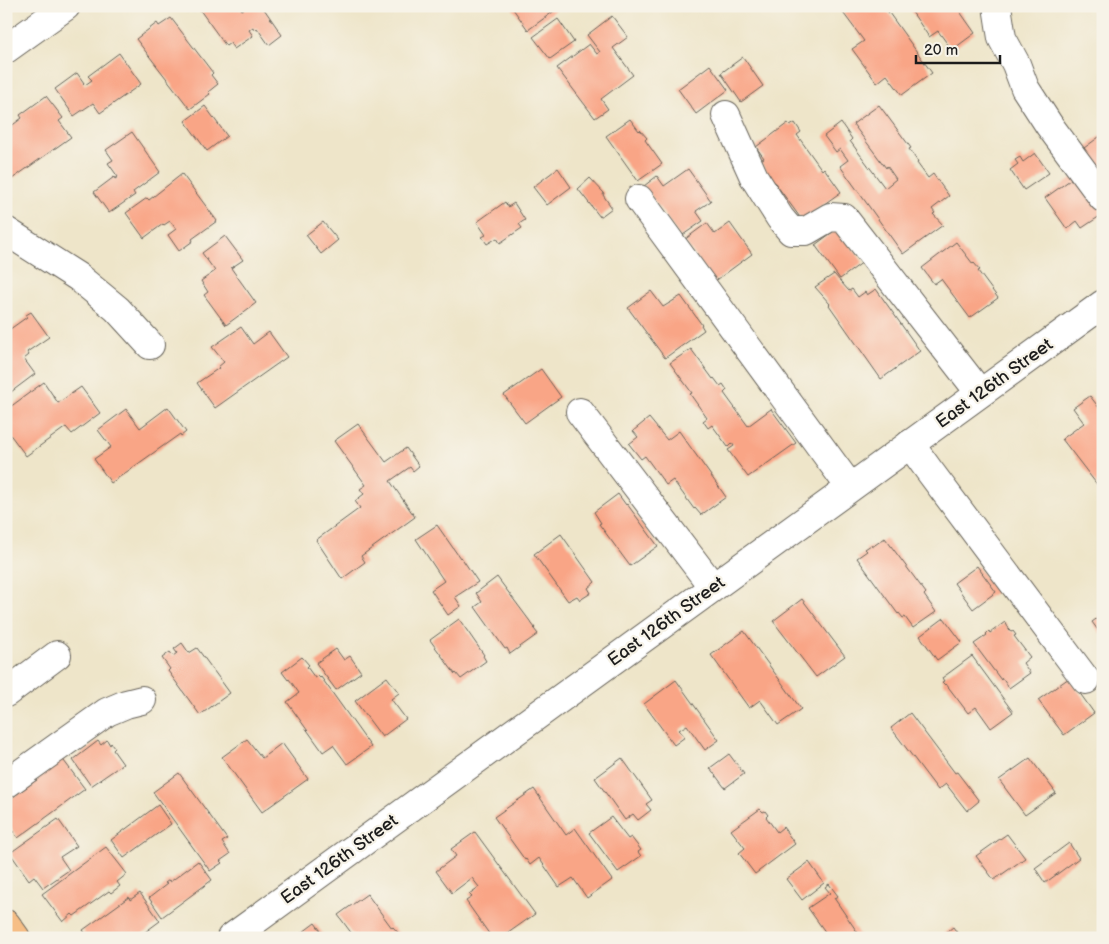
<svg xmlns="http://www.w3.org/2000/svg" width="1109" height="944" viewBox="0 0 1109 944" font-family="'Balsamiq Sans',sans-serif">
	<style>
		.building { fill: #f9a586 }
		.lines { fill: none; stroke-linecap: round; stroke-linejoin: round }
		.minor-casing { stroke: #666259; stroke-width: 30 }
		.major-casing { stroke: #666259; stroke-width: 30 }
		.minor { stroke: #fff; stroke-width: 28 }
		.major { stroke: #f6be86; stroke-width: 28 }
		.labels { text-anchor: middle; stroke-width: 4.5; stroke-linejoin: round; paint-order: stroke }
		.street-label { font-size: 18px; fill: #1c1c1c; stroke: #f7f3e8 }
	</style>
	<rect width="100%" height="100%" fill="#f7f3e8"/>
	<filter id="ink" filterUnits="userSpaceOnUse"><feTurbulence type="fractalNoise" baseFrequency=".02" numOctaves="2"/><feDisplacementMap in="SourceGraphic" scale="10" xChannelSelector="R" yChannelSelector="G"/><feConvolveMatrix kernelMatrix="1 2 1 2 8 2 1 2 1" color-interpolation-filters="sRGB"/></filter>
	<filter id="wash" filterUnits="userSpaceOnUse"><feTurbulence type="fractalNoise" baseFrequency=".0096" numOctaves="4" result="noise"/><feDisplacementMap in="SourceGraphic" scale="20" xChannelSelector="R" yChannelSelector="G"/><feGaussianBlur stdDeviation="1.12" result="paint"/><feColorMatrix in="noise" values="0 0 0 0 0 0 0 0 0 0 0 0 0 0 0 0 0 1.4 0 .05"/><feComposite in="paint" operator="in"/></filter>
	<g filter="url(#wash)">
		<rect width="100%" height="100%" fill="#eee5c9"/>
		<g id="blocks">
			<!-- building -->
			<g class="building">
				<polygon points="197,6 239,6 242,10 248,6 262,6 282,35 269,45 257,28 254,30 253,27 249,30 253,36 234,49 230,43 226,46"/>
				<polygon points="511,6 561,6 528,30"/>
				<polygon points="838,6 884,6 932,73 902,95 887,75 877,83 852,49 864,41"/>
				<polygon points="908,6 956,6 975,33 952,50 938,31 929,37"/>
				<polygon points="612,16 628,37 613,48 633,75 601,99 608,109 595,118 557,68 589,44 597,54 600,52 587,35"/>
				<polygon points="171,18 213,73 211,75 218,84 208,92 210,94 190,109 136,39 157,23 159,26"/>
				<polygon points="558,19 574,42 550,59 533,37"/>
				<polygon points="119,53 141,84 100,113 93,103 74,116 55,89 77,73 84,83 83,83 85,85 92,80 88,76"/>
				<polygon points="743,57 763,86 741,102 721,73"/>
				<polygon points="710,65 728,90 696,114 678,89"/>
				<polygon points="46,96 63,118 59,121 71,137 12,179 6,171 6,130 22,118 20,115"/>
				<polygon points="879,105 911,148 909,149 918,162 917,163 928,178 933,174 949,196 932,209 935,213 933,214 943,225 903,254 840,166 848,160 840,149 836,152 824,136 841,123 852,139 850,141 885,188 896,179 887,166 886,168 853,124"/>
				<polygon points="205,106 227,136 207,151 185,121"/>
				<polygon points="630,119 639,131 640,130 647,138 645,140 662,164 638,181 606,136"/>
				<polygon points="788,123 790,126 795,123 801,132 797,135 822,170 824,168 841,192 802,220 759,161 764,158 756,147"/>
				<polygon points="132,132 160,172 133,192 135,195 109,213 94,192 114,177 115,179 118,177 108,163 113,160 106,150"/>
				<polygon points="1103,134 1103,183 1080,151"/>
				<polygon points="1035,153 1049,173 1024,190 1010,170 1018,164 1015,160 1020,157 1023,162"/>
				<polygon points="558,168 571,187 547,205 533,187"/>
				<polygon points="688,169 711,201 696,211 703,221 680,237 644,186 657,176 664,186"/>
				<polygon points="182,174 217,221 192,239 193,241 179,251 168,235 176,229 170,221 164,225 163,224 144,238 126,213 147,198 149,200"/>
				<polygon points="1077,175 1103,211 1103,214 1082,228 1077,221 1067,229 1045,198"/>
				<polygon points="590,178 604,193 603,195 612,208 600,217 578,189"/>
				<polygon points="505,202 508,207 514,203 525,220 519,224 522,228 500,243 497,238 487,244 482,237 486,235 477,222"/>
				<polygon points="323,222 338,240 321,254 306,235"/>
				<polygon points="707,223 715,234 730,223 752,254 714,282 684,240"/>
				<polygon points="838,228 863,262 840,279 815,245"/>
				<polygon points="225,236 243,260 231,268 256,303 226,325 204,295 208,292 201,281 215,271 202,253"/>
				<polygon points="956,242 973,264 974,263 980,270 978,271 998,298 970,318 941,279 934,284 922,268"/>
				<polygon points="834,274 849,291 852,289 858,297 865,292 867,295 876,289 920,351 881,379 829,305 830,304 815,287"/>
				<polygon points="651,291 663,307 681,296 702,325 701,325 704,330 665,358 628,308"/>
				<polygon points="31,312 49,337 27,352 29,355 24,359 35,374 7,395 6,393 6,332 27,317 26,315"/>
				<polygon points="241,327 253,344 269,332 287,357 215,408 197,383 219,368 218,367 224,362 212,347"/>
				<polygon points="691,349 713,379 714,378 720,386 723,384 727,390 724,393 748,426 771,409 796,443 748,477 728,450 734,446 732,443 728,447 712,425 708,428 703,421 707,418 690,394 692,393 670,363"/>
				<polygon points="541,369 561,397 525,423 504,395"/>
				<polygon points="44,382 58,403 81,387 100,413 72,434 66,427 26,456 6,429 6,410"/>
				<polygon points="1090,396 1103,413 1103,485 1099,487 1062,439 1084,423 1073,408"/>
				<polygon points="168,407 186,432 181,436 180,434 111,483 94,459 111,447 98,430 126,409 140,428"/>
				<polygon points="649,418 667,440 679,431 726,497 701,515 695,508 694,509 673,480 666,485 645,456 641,459 629,444 638,437 633,431"/>
				<polygon points="358,424 386,462 406,448 419,466 413,471 410,467 390,481 415,517 361,556 365,562 342,579 316,540 360,508 355,501 364,494 360,489 366,485 334,441"/>
				<polygon points="618,494 626,505 627,504 658,546 630,566 599,524 601,523 594,512"/>
				<polygon points="437,525 460,558 461,557 478,582 455,597 461,606 448,615 431,590 444,581 416,539"/>
				<polygon points="561,534 595,582 588,588 591,593 580,600 577,596 568,601 534,554"/>
				<polygon points="885,538 926,593 924,595 936,612 913,628 905,617 903,618 899,613 898,614 857,558 867,551 865,549 871,545 872,547"/>
				<polygon points="977,566 996,592 973,609 954,583"/>
				<polygon points="497,577 535,628 534,629 538,634 510,654 507,648 505,649 475,607 482,602 476,593"/>
				<polygon points="802,599 845,656 816,677 773,621"/>
				<polygon points="1103,614 1103,637 1092,622"/>
				<polygon points="944,618 962,642 937,660 920,636"/>
				<polygon points="459,619 484,655 483,656 486,661 461,679 456,673 455,674 430,640"/>
				<polygon points="1005,622 1011,632 1013,631 1016,635 1014,636 1030,657 1023,663 1030,673 1009,688 1002,678 1001,680 974,644 987,635 986,634 989,631 990,633"/>
				<polygon points="744,631 801,709 778,725 760,700 749,708 711,655"/>
				<polygon points="182,643 189,653 197,648 230,693 200,715 168,671 170,669 162,658 170,652 173,656 177,653 174,649"/>
				<polygon points="336,649 344,660 350,656 361,672 336,690 316,663"/>
				<polygon points="972,656 1013,712 991,728 976,707 968,713 946,684 945,685 942,682 944,681 942,678"/>
				<polygon points="302,657 309,665 307,667 315,678 318,676 320,678 321,677 371,747 347,764 333,745 323,752 287,702 299,693 289,679 288,680 282,672"/>
				<polygon points="387,677 399,693 391,699 406,719 382,737 355,701"/>
				<polygon points="1069,678 1094,713 1064,735 1038,700"/>
				<polygon points="676,680 719,740 705,750 687,725 679,730 685,737 674,745 644,704"/>
				<polygon points="910,713 955,773 957,772 979,801 967,811 946,784 938,790 891,728"/>
				<polygon points="247,739 262,758 282,743 308,779 262,812 222,757"/>
				<polygon points="107,740 110,745 111,743 115,748 113,750 123,764 91,786 73,760 98,741 101,745"/>
				<polygon points="729,754 744,774 725,788 710,768"/>
				<polygon points="61,757 85,789 18,838 6,822 6,802 38,779 36,776"/>
				<polygon points="622,758 652,800 646,804 651,810 638,820 633,814 625,820 595,778"/>
				<polygon points="1030,758 1056,793 1025,815 999,780"/>
				<polygon points="179,773 227,839 222,842 230,854 220,861 222,863 210,871 153,792"/>
				<polygon points="534,789 566,835 575,828 612,880 587,898 573,878 559,887 539,858 530,865 526,859 525,860 494,817"/>
				<polygon points="158,805 171,824 124,858 111,840"/>
				<polygon points="760,809 763,812 765,811 768,815 766,817 777,832 783,827 795,844 755,874 739,853 745,848 731,830"/>
				<polygon points="611,817 628,839 631,837 641,850 638,852 641,856 618,872 589,833"/>
				<polygon points="58,819 77,846 60,857 69,870 43,888 34,876 29,880 10,853"/>
				<polygon points="475,832 535,914 501,938 492,938 466,901 472,897 469,894 479,887 472,878 452,893 436,871 456,856 451,849"/>
				<polygon points="1007,834 1025,858 994,880 976,856"/>
				<polygon points="1069,843 1079,858 1045,883 1035,868"/>
				<polygon points="106,847 127,874 117,882 120,886 111,893 109,891 74,916 72,914 63,922 42,894"/>
				<polygon points="198,861 212,880 162,917 149,898 167,884 165,883 169,880 170,882"/>
				<polygon points="809,862 824,883 802,900 786,879"/>
				<polygon points="829,884 838,896 834,898 860,936 858,938 819,938 826,933 808,908 830,893 825,887"/>
				<polygon points="140,893 160,921 137,938 78,938 85,933 83,930 129,897 130,900"/>
				<polygon points="367,894 392,928 393,927 403,938 355,938 338,915"/>
				<polygon points="315,923 326,938 295,938"/>
				<polygon points="953,927 961,938 939,938"/>
			</g>
		</g>
	</g>
	<g filter="url(#ink)">
		<use href="#blocks" fill-opacity="0" stroke="#666259" stroke-width="1"/>
		<g class="lines">
			<defs>
				<g id="minor">
					<polyline points="997,6 1002,38 1016,64 1025,88 1049,125 1103,198"/>
					<polyline points="6,49 66,6"/>
					<polyline points="726,115 754,177 780,218 791,231 806,231 830,217 844,218 980,393"/>
					<polyline points="639,199 850,487"/>
					<polyline points="6,231 78,277 117,309 150,345"/>
					<polyline points="580,412 713,587"/>
					<polyline points="910,444 928,469 1086,680"/>
					<polyline points="6,693 57,655"/>
					<polyline points="6,784 107,712 126,704 142,700"/>
					<polyline points="231,938 1103,304"/>
				</g>
				<polyline id="major" points="6,924 16,938"/>
			</defs>
			<!-- minor casing -->
			<use href="#minor" class="minor-casing"/>
			<!-- major casing -->
			<use href="#major" class="major-casing"/>
			<!-- minor -->
			<use href="#minor" class="minor"/>
			<!-- major -->
			<use href="#major" class="major"/>
		</g>
	</g>
	<g class="labels">
		<!-- street labels -->
		<g class="street-label">
			<text transform="translate(994 383) rotate(-36)" y="6">East 126th Street</text>
			<text transform="translate(666 621) rotate(-36)" y="6">East 126th Street</text>
			<text transform="translate(339 859) rotate(-36)" y="6">East 126th Street</text>
		</g>
	</g>
	<!-- margin -->
	<rect width="1109" height="944" fill="none" stroke="#f7f3e8" stroke-width="25"/>
	<!-- scale -->
	<path d="M916 55v8h84v-8" fill="none" stroke="#1c1c1c" stroke-width="2.5"/>
	<text x="924" y="55" font-size="15" fill="#1c1c1c" stroke="#f7f3e8" stroke-width="4" paint-order="stroke">20 m</text>
</svg>
